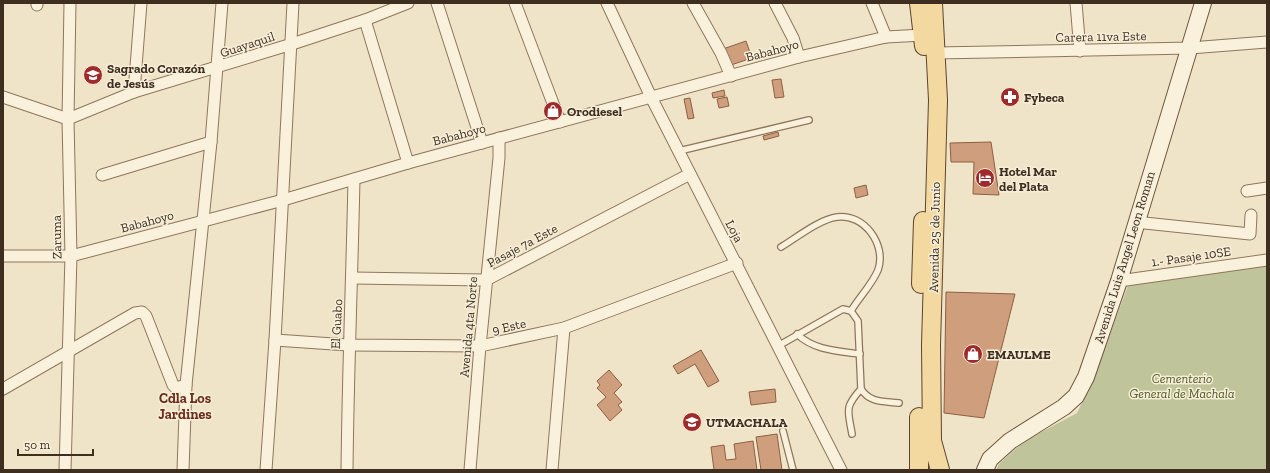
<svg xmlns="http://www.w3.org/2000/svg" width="1270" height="473" viewBox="0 0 1270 473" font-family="'Zilla Slab',serif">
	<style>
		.cemetery { fill: #bfc49a }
		.building { fill: #cf9f7d; stroke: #8d5f41 }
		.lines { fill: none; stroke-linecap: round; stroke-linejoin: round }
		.lane-casing { stroke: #8d765c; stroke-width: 8 }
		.street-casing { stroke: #8d765c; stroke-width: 13 }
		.secondary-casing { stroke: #6f573f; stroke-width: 18 }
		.primary-casing { stroke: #5b4430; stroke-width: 20 }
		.lane { stroke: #faf1dc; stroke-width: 5.5 }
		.street { stroke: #faf1dc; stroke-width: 11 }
		.secondary { stroke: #faf1dc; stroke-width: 16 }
		.primary { stroke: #f3d9a0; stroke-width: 18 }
		.labels { text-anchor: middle; stroke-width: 3; stroke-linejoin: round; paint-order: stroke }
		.street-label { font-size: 13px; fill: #3d2e20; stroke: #f7eed8 }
		.poi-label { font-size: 13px; font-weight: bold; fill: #3d2e20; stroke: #f7eed8; text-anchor: start }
		.park-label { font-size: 13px; font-style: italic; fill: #4d5a26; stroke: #f7eed8 }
		.neighbourhood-label { font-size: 14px; font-weight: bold; fill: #6b2e1e; stroke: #f7eed8 }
	</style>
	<rect width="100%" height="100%" fill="#f0e4c8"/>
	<!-- cemetery -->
	<polygon class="cemetery" points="1267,260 1267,470 996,470 999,464 1023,442 1077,413 1095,375 1130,280"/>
	<!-- building -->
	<g class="building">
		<polygon points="746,41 752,58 728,66 723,49"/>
		<polygon points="781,79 784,97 775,98 772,80"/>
		<polygon points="724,90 725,96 713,98 712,93"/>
		<polygon points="727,97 729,106 719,108 717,99"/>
		<polygon points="690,98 694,118 688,119 684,99"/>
		<polygon points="778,132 779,136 764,140 763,136"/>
		<polygon points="991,142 999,195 973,194 974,162 951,162 950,143"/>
		<polygon points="866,185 868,195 856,198 854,188"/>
		<polygon points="946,292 1015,294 984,418 944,413"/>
		<polygon points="701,350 719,381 708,387 695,364 678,374 673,366"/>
		<polygon points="609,370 622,385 614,393 622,402 618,405 622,410 610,421 597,405 606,397 597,388 600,385 597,381"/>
		<polygon points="775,389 776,402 751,405 749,392"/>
		<polygon points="777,434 782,470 761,470 756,437"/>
		<polygon points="753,441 757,470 714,470 711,447 724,445 726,460 736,459 734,444"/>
	</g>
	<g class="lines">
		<defs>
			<g id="lane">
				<polyline points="679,151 809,120"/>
				<path d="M781,247C796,238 820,219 837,217C864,213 887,245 878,270C873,283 858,299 851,311"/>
				<path d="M797,334C813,350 838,351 860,354"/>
				<path d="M778,346L843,309L851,311L858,321L861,389C870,403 883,401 899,403"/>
				<polyline points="783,431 793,470"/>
				<path d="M852,434C848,410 844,408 861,389"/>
			</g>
			<g id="street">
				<polyline points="437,3 482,143"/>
				<polyline points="515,3 560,122"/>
				<polyline points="607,3 651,97 841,470"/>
				<polyline points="693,3 721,53 731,76"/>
				<polyline points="775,3 793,38 799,57"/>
				<polyline points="872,3 886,37"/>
				<polyline points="1076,3 1080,51"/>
				<polyline points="37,5 37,3"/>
				<polyline points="365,20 408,163"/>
				<polyline points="936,53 1190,48 1267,42"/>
				<polyline points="134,92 141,3"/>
				<polyline points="3,97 68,119 134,92 292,44 365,20 408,3"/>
				<polyline points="102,175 211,142"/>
				<polyline points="1247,191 1267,188"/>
				<polyline points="1135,222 1250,234 1251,215"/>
				<polyline points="3,256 71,256 283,200 408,163 799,57 886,37 923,35"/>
				<polyline points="352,278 486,280 690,174"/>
				<polyline points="1119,281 1267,260"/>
				<polyline points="275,340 348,345 480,346 564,328 737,263"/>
				<polyline points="3,389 135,313 142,312 146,316 173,385 176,388 186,385"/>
				<polyline points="65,470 71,256 68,119 70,3"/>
				<polyline points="183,470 186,385 211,142 222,3"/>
				<polyline points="266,470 275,340 293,3"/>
				<path d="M347,470C348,373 352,276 354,179"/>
				<polyline points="470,470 480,346 499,158 499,138"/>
				<polyline points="552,470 564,328"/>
			</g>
			<polyline id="secondary" points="985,470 990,459 1010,441 1064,407 1076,396 1086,377 1119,281 1203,3"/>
			<g id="primary">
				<polyline points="919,3 924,46"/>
				<polyline points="933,3 938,100 931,345 932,441 940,470"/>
				<polyline points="921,284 923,221"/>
				<polyline points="919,470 919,417"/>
			</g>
		</defs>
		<!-- lane casing -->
		<use href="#lane" class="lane-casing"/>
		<!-- street casing -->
		<use href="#street" class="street-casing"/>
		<!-- secondary casing -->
		<use href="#secondary" class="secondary-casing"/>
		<!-- primary casing -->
		<use href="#primary" class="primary-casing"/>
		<!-- lane -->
		<use href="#lane" class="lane"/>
		<!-- street -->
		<use href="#street" class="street"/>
		<!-- secondary -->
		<use href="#secondary" class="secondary"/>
		<!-- primary -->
		<use href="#primary" class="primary"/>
	</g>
	<!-- icons -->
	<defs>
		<symbol id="school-disc" viewBox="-11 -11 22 22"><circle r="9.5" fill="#9e2a2b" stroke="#f7eed8"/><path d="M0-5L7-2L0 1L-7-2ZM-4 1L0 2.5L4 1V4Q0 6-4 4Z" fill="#fff"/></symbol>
		<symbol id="pharmacy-disc" viewBox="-11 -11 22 22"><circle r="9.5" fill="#9e2a2b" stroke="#f7eed8"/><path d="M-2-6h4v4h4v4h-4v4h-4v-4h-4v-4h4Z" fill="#fff"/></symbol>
		<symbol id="shop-disc" viewBox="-11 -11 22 22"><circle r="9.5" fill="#9e2a2b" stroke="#f7eed8"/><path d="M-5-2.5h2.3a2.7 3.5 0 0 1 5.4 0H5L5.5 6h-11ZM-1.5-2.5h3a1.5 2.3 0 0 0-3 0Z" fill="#fff"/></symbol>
		<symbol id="hotel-disc" viewBox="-11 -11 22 22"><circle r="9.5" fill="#9e2a2b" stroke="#f7eed8"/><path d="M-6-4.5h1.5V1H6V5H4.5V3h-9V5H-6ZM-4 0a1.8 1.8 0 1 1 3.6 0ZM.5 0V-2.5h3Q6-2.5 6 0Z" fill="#fff"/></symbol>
		<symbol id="university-disc" viewBox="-11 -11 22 22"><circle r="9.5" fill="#9e2a2b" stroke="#f7eed8"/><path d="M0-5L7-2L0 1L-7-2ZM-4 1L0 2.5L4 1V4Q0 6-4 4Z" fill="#fff"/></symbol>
	</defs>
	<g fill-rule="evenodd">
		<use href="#school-disc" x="82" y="64" width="22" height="22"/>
		<use href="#pharmacy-disc" x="999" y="86" width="22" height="22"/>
		<use href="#shop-disc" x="542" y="100" width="22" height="22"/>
		<use href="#hotel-disc" x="974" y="167" width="22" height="22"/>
		<use href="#shop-disc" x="962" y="343" width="22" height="22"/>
		<use href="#university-disc" x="681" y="411" width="22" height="22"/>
	</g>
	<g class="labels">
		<!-- street labels -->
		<g class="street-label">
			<text transform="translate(1101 36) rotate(-1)" y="5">Carera 11va Este</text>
			<text transform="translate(247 44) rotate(-18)" y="5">Guayaquil</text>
			<text transform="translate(772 50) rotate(-15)" y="5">Babahoyo</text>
			<text transform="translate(459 134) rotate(-15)" y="5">Babahoyo</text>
			<text transform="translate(147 221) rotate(-15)" y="5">Babahoyo</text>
			<text transform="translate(735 231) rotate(62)" y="5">Loja</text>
			<text transform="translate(56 237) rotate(-91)" y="5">Zaruma</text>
			<text transform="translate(934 237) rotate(-89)" y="5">Avenida 25 de Junio</text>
			<text transform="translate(522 245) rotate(-28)" y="5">Pasaje 7a Este</text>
			<text transform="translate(1191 256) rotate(-8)" y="5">1.- Pasaje 10SE</text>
			<text transform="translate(1124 257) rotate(-73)" y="5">Avenida Luis Angel Leon Roman</text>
			<text transform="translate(336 324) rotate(-87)" y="5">El Guabo</text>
			<text transform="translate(509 326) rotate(-12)" y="5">9 Este</text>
			<text transform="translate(468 327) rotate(-85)" y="5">Avenida 4ta Norte</text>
		</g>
		<!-- poi labels -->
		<g class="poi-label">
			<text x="107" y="73">Sagrado Corazón<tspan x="107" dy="15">de Jesús</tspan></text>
			<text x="1024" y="102">Fybeca</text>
			<text x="567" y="116">Orodiesel</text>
			<text x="999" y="176">Hotel Mar<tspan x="999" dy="15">del Plata</tspan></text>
			<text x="987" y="359">EMAULME</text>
			<text x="706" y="427">UTMACHALA</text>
		</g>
		<!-- park labels -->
		<g class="park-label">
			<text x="1182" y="383">Cementerio<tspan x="1182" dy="15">General de Machala</tspan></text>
		</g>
		<!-- neighbourhood labels -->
		<g class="neighbourhood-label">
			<text x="185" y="403">Cdla Los<tspan x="185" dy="16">Jardines</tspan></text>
		</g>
	</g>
	<!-- border -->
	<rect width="1270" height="473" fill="none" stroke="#3d2e20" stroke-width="8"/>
	<!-- scale -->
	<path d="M18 449v6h75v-6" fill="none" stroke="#3d2e20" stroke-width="2"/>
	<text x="24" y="449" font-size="12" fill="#3d2e20" stroke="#f7eed8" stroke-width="3" paint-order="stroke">50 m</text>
</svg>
